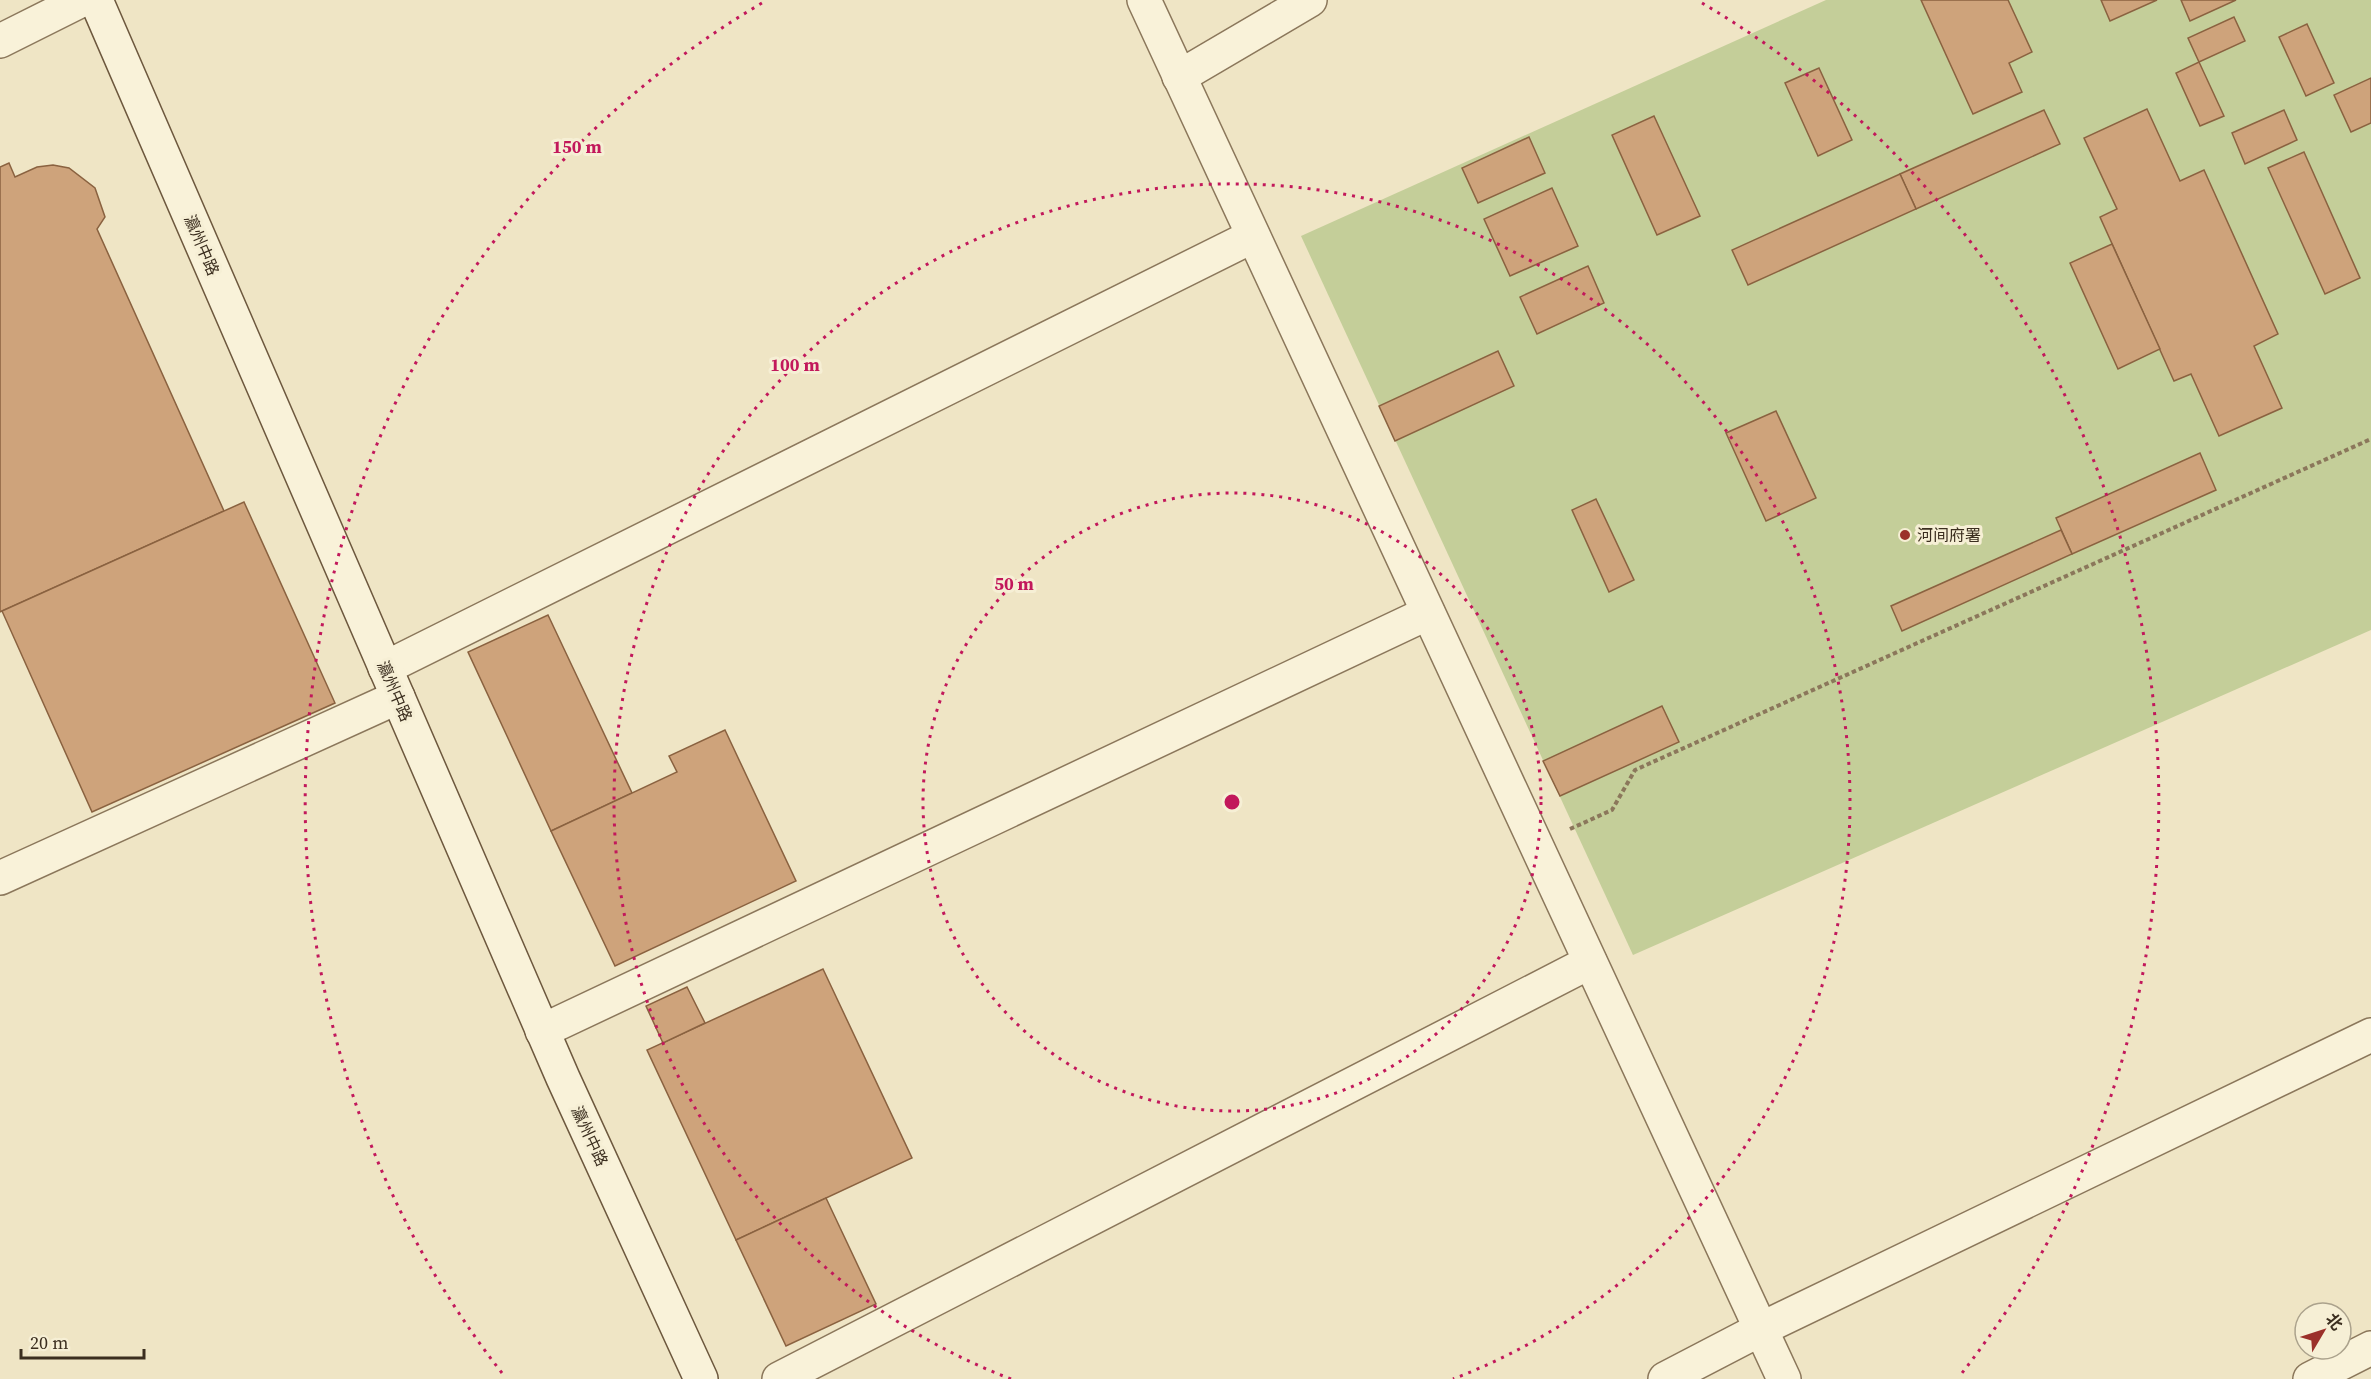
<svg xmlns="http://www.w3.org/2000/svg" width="2371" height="1379" viewBox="0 0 2371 1379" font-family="'Source Serif 4','Noto Sans SC',serif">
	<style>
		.green { fill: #c4ce99 }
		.building { fill: #cea37b; stroke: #8a6240; stroke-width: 1.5 }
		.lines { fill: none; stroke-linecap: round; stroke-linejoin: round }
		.minor-casing { stroke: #8b775b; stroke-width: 36 }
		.tertiary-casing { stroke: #8b775b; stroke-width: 36 }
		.secondary-casing { stroke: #6d583e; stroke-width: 36 }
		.path { stroke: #8b775b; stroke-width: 4; stroke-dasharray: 4.5 3; stroke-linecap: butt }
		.minor { stroke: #f9f2d9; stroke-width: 33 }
		.tertiary { stroke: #f9f2d9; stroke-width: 33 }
		.secondary { stroke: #f9f2d9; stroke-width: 33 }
		.ring { fill: none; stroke: #c2185b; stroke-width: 3; stroke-dasharray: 3 6 }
		.poi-dot { fill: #9b302a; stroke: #f6efd5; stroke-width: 2 }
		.labels { text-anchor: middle; stroke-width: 6; stroke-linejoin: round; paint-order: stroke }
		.street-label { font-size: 16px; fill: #3b2e1f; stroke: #f6efd5 }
		.poi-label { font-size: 16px; fill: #3b2e1f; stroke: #f6efd5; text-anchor: start }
		.centre { fill: #c2185b; stroke: #f6efd5; stroke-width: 3 }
		.ring-label { font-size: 18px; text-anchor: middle; font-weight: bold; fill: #c2185b; stroke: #f6efd5; stroke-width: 6; stroke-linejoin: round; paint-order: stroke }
	</style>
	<rect width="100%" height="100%" fill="#efe5c5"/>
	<!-- green -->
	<polygon class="green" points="1826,0 2371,0 2371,630 1633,955 1301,236"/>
	<!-- building -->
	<g class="building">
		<polygon points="1921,0 2008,0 2032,52 2009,63 2022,92 1973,114"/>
		<polygon points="2101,0 2157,0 2110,21"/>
		<polygon points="2181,0 2236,0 2190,21"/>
		<polygon points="2234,17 2245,41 2199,62 2188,38"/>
		<polygon points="2307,24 2334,83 2306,96 2279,37"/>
		<polygon points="2199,62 2224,116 2200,126 2176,73"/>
		<polygon points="1819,68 1852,140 1818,156 1785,83"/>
		<polygon points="2371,78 2371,123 2351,132 2334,95"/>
		<polygon points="2147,109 2180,181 2204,170 2278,334 2254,346 2282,408 2219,436 2191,374 2174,381 2100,217 2117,209 2084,138"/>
		<polygon points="2044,110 2060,144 1916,209 1900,174"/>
		<polygon points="2284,110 2297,140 2245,164 2232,133"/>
		<polygon points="1654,116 1700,216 1657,235 1612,135"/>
		<polygon points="1529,137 1545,173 1478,203 1462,168"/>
		<polygon points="2304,152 2360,278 2325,294 2268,168"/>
		<polygon points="9,163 15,177 37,167 53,165 69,168 95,188 105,217 97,229 224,511 0,612 0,167"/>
		<polygon points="1900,174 1916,209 1748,285 1732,250"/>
		<polygon points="1552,188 1578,246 1510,276 1484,219"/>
		<polygon points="2112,244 2160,349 2118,369 2070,263"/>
		<polygon points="1588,266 1604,303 1537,334 1520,297"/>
		<polygon points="1498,351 1514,386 1395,441 1379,406"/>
		<polygon points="1776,411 1816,498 1766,521 1726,433"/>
		<polygon points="2200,453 2216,490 2072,554 2056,518"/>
		<polygon points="1596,499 1634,580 1609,592 1572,510"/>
		<polygon points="244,502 335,703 92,812 2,611"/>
		<polygon points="2061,530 2072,554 1902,631 1891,606"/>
		<polygon points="548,615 632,793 551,831 468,652"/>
		<polygon points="1662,706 1679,742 1560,796 1543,761"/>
		<polygon points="725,730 796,881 615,966 551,831 677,772 669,756"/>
		<polygon points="823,969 912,1158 736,1240 647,1050"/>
		<polygon points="687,987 705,1023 663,1043 646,1006"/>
		<polygon points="826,1198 876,1304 786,1346 736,1240"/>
	</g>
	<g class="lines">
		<defs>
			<g id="minor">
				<polyline points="1179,77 1310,0"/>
				<polyline points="385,668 1253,236"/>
				<polyline points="0,878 398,697"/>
				<polyline points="542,1031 1428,613"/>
				<polyline points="779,1379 1590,962"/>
				<polyline points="1665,1379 1761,1329 2371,1035"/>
				<polyline points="2310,1379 2371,1348"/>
			</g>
			<g id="tertiary">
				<polyline points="1144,0 1784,1379"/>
				<polyline points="0,41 82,0"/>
			</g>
			<polyline id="secondary" points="96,0 563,1078 701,1379"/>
		</defs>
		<!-- minor casing -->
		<use href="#minor" class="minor-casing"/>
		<!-- tertiary casing -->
		<use href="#tertiary" class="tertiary-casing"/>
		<!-- secondary casing -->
		<use href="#secondary" class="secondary-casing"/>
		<!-- path -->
		<polyline class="path" points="1570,829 1612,810 1635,770 2371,439"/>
		<!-- minor -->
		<use href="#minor" class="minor"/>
		<!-- tertiary -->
		<use href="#tertiary" class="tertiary"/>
		<!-- secondary -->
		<use href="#secondary" class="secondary"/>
	</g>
	<!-- distance rings -->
	<g class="ring">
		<circle cx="1232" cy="802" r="309"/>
		<path d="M1011 1379A618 618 0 1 1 1453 1379"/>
		<path d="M502 1373A927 927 0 0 1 762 3M1702 3A927 927 0 0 1 1962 1373"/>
	</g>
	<!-- markers -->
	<circle class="poi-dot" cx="1905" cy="535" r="6"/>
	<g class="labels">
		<!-- street labels -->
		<g class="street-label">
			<text transform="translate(202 245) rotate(67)" y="6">瀛州中路</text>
			<text transform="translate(395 691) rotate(67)" y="6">瀛州中路</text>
			<text transform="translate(590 1136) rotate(65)" y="6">瀛州中路</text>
		</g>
		<!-- poi labels -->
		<g class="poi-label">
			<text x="1917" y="541">河间府署</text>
		</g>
	</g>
	<circle cx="1232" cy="802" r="9" class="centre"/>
	<g class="ring-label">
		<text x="577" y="153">150 m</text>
		<text x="795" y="371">100 m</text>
		<text x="1014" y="590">50 m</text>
	</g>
	<!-- north arrow -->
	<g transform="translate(2323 1331) rotate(51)"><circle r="28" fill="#f6efd5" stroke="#aba28c" stroke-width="1.5"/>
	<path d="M0-4.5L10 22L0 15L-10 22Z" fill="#9b302a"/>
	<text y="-9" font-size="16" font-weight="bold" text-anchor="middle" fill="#3b2e1f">北</text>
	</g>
	<!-- scale -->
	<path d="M21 1349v9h123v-9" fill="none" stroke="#3b2e1f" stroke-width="3"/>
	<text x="30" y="1349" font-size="18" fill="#3b2e1f" stroke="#f6efd5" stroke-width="4.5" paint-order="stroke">20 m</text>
</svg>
